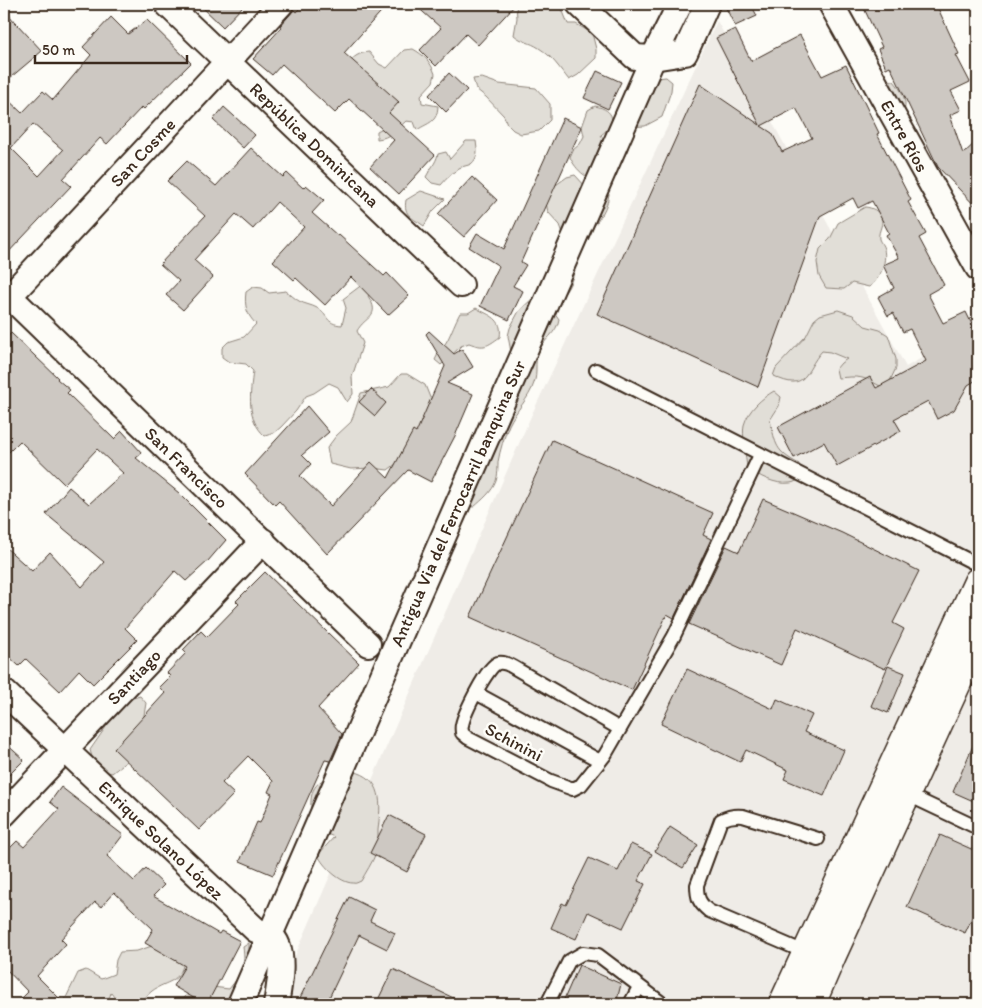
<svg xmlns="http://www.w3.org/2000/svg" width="982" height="1008" viewBox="0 0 982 1008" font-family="Itim,sans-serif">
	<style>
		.built { fill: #efece7 }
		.green { fill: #e1ded7; stroke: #8e847a }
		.building { fill: #cdc8c2; stroke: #3b2a1e; fill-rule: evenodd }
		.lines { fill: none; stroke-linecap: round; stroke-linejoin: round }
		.service-casing { stroke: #3b2a1e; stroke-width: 16 }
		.minor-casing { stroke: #3b2a1e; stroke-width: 28 }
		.trunk-casing { stroke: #3b2a1e; stroke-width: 31 }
		.service { stroke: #fdfcf7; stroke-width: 12 }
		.minor { stroke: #fdfcf7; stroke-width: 24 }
		.trunk { stroke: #fdfcf7; stroke-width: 28 }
		.labels { text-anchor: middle; stroke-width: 5; stroke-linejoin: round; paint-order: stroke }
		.street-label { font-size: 18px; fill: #3b2a1e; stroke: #fdfcf7 }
	</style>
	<rect width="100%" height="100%" fill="#fdfcf7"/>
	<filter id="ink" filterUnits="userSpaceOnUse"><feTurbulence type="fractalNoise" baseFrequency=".02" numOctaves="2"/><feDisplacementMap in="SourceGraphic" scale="10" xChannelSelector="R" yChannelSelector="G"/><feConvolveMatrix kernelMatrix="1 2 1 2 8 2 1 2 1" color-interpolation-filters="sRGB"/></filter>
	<g filter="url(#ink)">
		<!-- built -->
		<polygon class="built" points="717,21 906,367 978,325 978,1004 274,1004 532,414"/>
		<!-- green -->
		<g class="green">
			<path d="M516,4H560L568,24H576L592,33L596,49V58L578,75L569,80C560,69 552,56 539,48C530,42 522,42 514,35L517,18Z"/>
			<path d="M413,49C424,55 431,62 435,74L433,82L421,95L422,103L438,106C437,123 429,122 417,130L414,122L406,121C396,130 390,138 377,139V131L385,127L348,64C354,56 359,53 369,52L379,64L387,68L404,50Z"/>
			<polygon points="666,77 672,82 671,91 662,117 645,126 628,127 657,78"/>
			<polygon points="482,78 499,84 536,88 550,104 550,120 539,131 521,134 513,130 507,124 504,116 486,97 476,89 473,79"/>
			<path d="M877,79L894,81C913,104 904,112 893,136L887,130Z"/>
			<path d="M595,106C615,110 617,123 601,135L605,141L622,139L629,143C628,154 623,159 615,166C612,170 608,175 604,177C590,185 575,169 570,157L573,150L580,144L584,136L582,127L588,110Z"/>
			<path d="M466,141H476C477,149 479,158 471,164C467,166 463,166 459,168C452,173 446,179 441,185L432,183L426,177C430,169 436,163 438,154L446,152L450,159Z"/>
			<path d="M575,175L586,187L601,189L609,194C607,213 593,226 583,241L585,245C572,259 578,264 572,279C569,288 563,296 556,303L566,241L560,225L548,212L546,203L553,187L567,177Z"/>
			<path d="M421,191L445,199L433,211L424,226C413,218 403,216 406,200Z"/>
			<path d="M865,207C876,208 885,215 881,227C880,231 878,234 879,239C880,242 883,245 884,249C887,263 880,279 869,287L852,283L844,289L826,288L819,276L817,262L820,249L830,239L838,223Z"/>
			<path d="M371,278L380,282L368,296C382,317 365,316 357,331L363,343L352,377L353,394L347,402L338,387L329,383L314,393L306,396L296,411L281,427L274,433L265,436C246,419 250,394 253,371L246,364L229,362L222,357V348L228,342L244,337L256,324C247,315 244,306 246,292L253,287L262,288L269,293L286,291C290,294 294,298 299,301C304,304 312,305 317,308C329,315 325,324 342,325L346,308L343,299Z"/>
			<path d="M533,298L554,312L559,319C557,334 543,339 538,353C534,363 538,373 534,383C529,399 516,410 509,425C504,437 500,450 498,462C498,468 498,475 496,481C492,492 483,499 474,507L466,506L513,363L508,336L510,328L519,311Z"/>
			<path d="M476,308C490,316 503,318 500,337C487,346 485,349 469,343L461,346L441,365L435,360C438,352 444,347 448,339C452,331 455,322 460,313H468Z"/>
			<path d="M838,310L853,315L865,326L880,330L888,335L896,359V368L889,383L880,386C862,376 859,376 838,378L836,369L841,363L847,359L830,352L822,351C804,371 808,393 773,376L776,368L806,336L814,320L820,315Z"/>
			<polygon points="401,374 407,374 425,385 433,405 401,460 388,470 372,468 351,469 330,464 327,448 336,436 351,422 361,393 389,387"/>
			<path d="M774,391L781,397L779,406L770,420C776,445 775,451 799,464L801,478C798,480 794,483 790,483C775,485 759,476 747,468C746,458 742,433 744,425C748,410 762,398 774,391Z"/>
			<polygon points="140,696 146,703 138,752 112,773 98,770 94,764 90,750 110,721 126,700"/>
			<path d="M352,771C384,778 381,804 378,830C378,837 378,847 376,853C372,863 366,872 361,881C358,882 356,884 353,883C340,883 323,866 318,855L334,837L318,830L312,824C311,803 306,786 329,777C337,774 343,772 352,771Z"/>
			<path d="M161,943L184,961C180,984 167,980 152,991C148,994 144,999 141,1003C128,1006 118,1004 111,993L107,1004H63L78,973L86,970L101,979L114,974L116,960L120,952L137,951Z"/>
			<path d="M249,943V949L265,956L237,1004H177L183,1000L190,990L204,986L229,989C242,973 246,968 243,947Z"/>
		</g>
		<!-- building -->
		<g class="building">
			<polygon points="199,4 245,4 223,27"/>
			<polygon points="304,4 388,4 344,53 399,102 389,113 435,155 399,194 370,167 394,140 349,99 335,113 282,64 272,75 253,59 282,27 280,26 294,10 296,12"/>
			<polygon points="414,4 516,4 478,45 466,34 436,66 420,50 441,28"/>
			<polygon points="724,4 751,4 757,16 735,26"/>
			<polygon points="862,4 936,4 959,54 956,55 970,82 951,91 961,110 950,115 963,154 978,140 978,209 938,167 890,66 886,68 878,49 882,47"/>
			<polygon points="4,10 42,51 4,83"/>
			<path d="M111,17L128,34L147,20L191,63L144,109L142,107L107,144L100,138L63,179L71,186L4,257V96L22,113L43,91L53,100L91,55L83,47ZM33,124L63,150L39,176L11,148Z"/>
			<path d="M735,29L751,61L800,35L822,76L846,65L879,133L877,134L911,200L908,202L926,234L919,238L944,285L928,294L943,323L966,312L978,337V379L968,385L954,410L937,419L928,401L894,419L901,431L837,466L824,442L794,458L778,427L870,377L876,388L926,361L910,329L903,332L893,313L888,316L878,297L894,288L883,265L899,258L886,235L889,233L872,201L858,208L853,198L820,216L758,387L597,314L700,84L760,125L716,38ZM796,108L812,138L782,152L772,133L761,126Z"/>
			<polygon points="597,71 621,82 608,109 584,98"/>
			<polygon points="449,73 467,90 446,112 429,95"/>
			<polygon points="224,107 255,135 243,148 213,120"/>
			<polygon points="563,118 582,127 521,262 526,265 513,286 523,291 509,320 480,306 499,266 469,247 477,233 504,249"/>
			<polygon points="251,148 283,177 287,173 303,188 306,185 324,200 312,213 338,236 339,235 384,276 387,273 409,296 388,315 351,277 325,305 296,278 294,280 273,261 304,227 277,202 253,229 236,214 194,260 213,277 183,310 166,295 179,281 160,264 205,216 167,181 187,161 216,186"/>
			<polygon points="472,177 497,200 464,237 438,214"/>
			<polygon points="429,331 454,354 462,349 473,367 447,383 473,394 455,436 431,482 408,470 327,554 279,501 275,505 245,474 307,406 329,432 302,455 311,464 300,476 331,506 371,462 388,478 413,431 416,433 445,366 426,334"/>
			<polygon points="11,333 58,378 57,379 70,390 67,393 114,439 122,431 142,453 136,458 179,493 226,540 208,561 186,581 175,571 125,628 137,640 93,684 79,670 60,691 26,659 19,666 4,652 4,546 32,571 50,552 82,587 104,562 46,514 69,487 89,504 123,473 97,449 64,484 20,441 4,457 4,341"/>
			<polygon points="371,389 386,403 375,416 359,402"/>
			<polygon points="552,440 713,513 703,535 711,539 674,618 667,614 632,690 470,617"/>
			<polygon points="763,499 842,533 919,571 893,623 904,629 885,669 797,628 781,665 689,624 726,546 739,552"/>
			<polygon points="265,572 359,663 318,708 342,734 330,761 325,760 273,875 240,861 257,822 260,823 272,794 268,792 273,781 248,756 222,783 234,794 199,830 114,749 165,693 159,687 170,676 167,673 186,653 183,650 201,631 207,637 239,604 236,601"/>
			<polygon points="888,666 905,673 888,713 871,706"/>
			<polygon points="687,669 773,709 777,699 812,715 804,732 844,750 824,796 784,779 788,770 746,750 740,762 661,724"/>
			<polygon points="978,734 978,803 953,792"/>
			<polygon points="4,742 24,760 4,780"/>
			<polygon points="61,787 123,835 107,856 134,881 146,868 164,885 153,896 219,934 221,931 240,941 207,1004 204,1004 173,986 185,966 145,943 153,929 114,892 101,907 95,902 61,939 66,944 37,976 65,1004 16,1004 28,992 4,967 4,854 17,841 24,847 59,809 50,802"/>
			<polygon points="389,815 426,834 407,872 370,853"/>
			<polygon points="670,827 698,845 683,868 655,851"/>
			<polygon points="940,835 978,852 978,905 965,933 907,907"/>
			<polygon points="631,844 652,854 638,881 645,884 623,928 588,912 576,939 551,928 562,903 566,905 589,858 618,871"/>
			<polygon points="349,897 375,910 370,921 395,933 387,949 359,935 326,1004 297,1004"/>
			<polygon points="579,965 621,984 616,1004 562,1004"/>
			<polygon points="393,969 466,1004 376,1004"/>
		</g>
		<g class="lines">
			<defs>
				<g id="service">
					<polyline points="596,370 978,565"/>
					<polyline points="476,693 600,761"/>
					<path d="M620,729L513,667C508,664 503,662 498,663C487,666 464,714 462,725C461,726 462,731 462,733L468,738L551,781L573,789L581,785L605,755L674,636L760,455"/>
					<polyline points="904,793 978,828"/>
					<path d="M807,953L709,911C699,903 697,898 697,885L721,820C729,816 735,815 743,816L818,839"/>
					<polyline points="547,1004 569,961 583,953 598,955 663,1004"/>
					<polyline points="630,1004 639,987"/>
				</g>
				<g id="minor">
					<path id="s1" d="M167,4L461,285"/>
					<polyline points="579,4 635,57 653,58 685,53 707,4"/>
					<path id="s2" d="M831,4L978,268"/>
					<path id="s3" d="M4,291L368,644"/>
					<path id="s4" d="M4,302L281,4"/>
					<path id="s5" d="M4,692L256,930C260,932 267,933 271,936C287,948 279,988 276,1004"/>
					<path id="s6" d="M4,814L263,541"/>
					<path id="s7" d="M240,1004L389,661L653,58L680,4"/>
				</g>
				<g id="trunk">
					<polyline points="783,1004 978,582"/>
					<polyline points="811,1004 832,955 978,637"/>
				</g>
			</defs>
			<!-- service casing -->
			<use href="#service" class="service-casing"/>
			<!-- minor casing -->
			<use href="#minor" class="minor-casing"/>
			<!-- trunk casing -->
			<use href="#trunk" class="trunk-casing"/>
			<!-- service -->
			<use href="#service" class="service"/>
			<!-- minor -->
			<use href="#minor" class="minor"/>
			<!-- trunk -->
			<use href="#trunk" class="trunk"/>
		</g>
	</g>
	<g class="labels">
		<!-- street labels -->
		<g class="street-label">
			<text dy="6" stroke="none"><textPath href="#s2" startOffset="151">Entre Ríos</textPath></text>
			<text dy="6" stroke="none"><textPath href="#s1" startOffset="204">República Dominicana</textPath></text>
			<text dy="6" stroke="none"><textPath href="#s4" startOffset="204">San Cosme</textPath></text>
			<text dy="6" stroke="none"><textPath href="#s3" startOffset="254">San Francisco</textPath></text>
			<text dy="6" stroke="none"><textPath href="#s7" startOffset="546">Antigua Via del Ferrocarril banquina Sur</textPath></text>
			<text dy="6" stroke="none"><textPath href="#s6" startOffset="189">Santiago</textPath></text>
			<text transform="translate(514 742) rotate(28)" y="6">Schinini</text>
			<text dy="6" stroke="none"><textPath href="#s5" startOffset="216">Enrique Solano López</textPath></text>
		</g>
	</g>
	<!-- margin -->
	<rect width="982" height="1008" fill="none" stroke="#fdfcf7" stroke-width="20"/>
	<rect x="10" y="10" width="962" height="988" fill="none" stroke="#3b2a1e" stroke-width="2" filter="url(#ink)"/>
	<!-- scale -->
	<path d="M35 55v8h152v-8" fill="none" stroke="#3b2a1e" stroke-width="2.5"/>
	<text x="42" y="55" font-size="15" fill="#3b2a1e" stroke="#fdfcf7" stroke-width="4" paint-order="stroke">50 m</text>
</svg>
